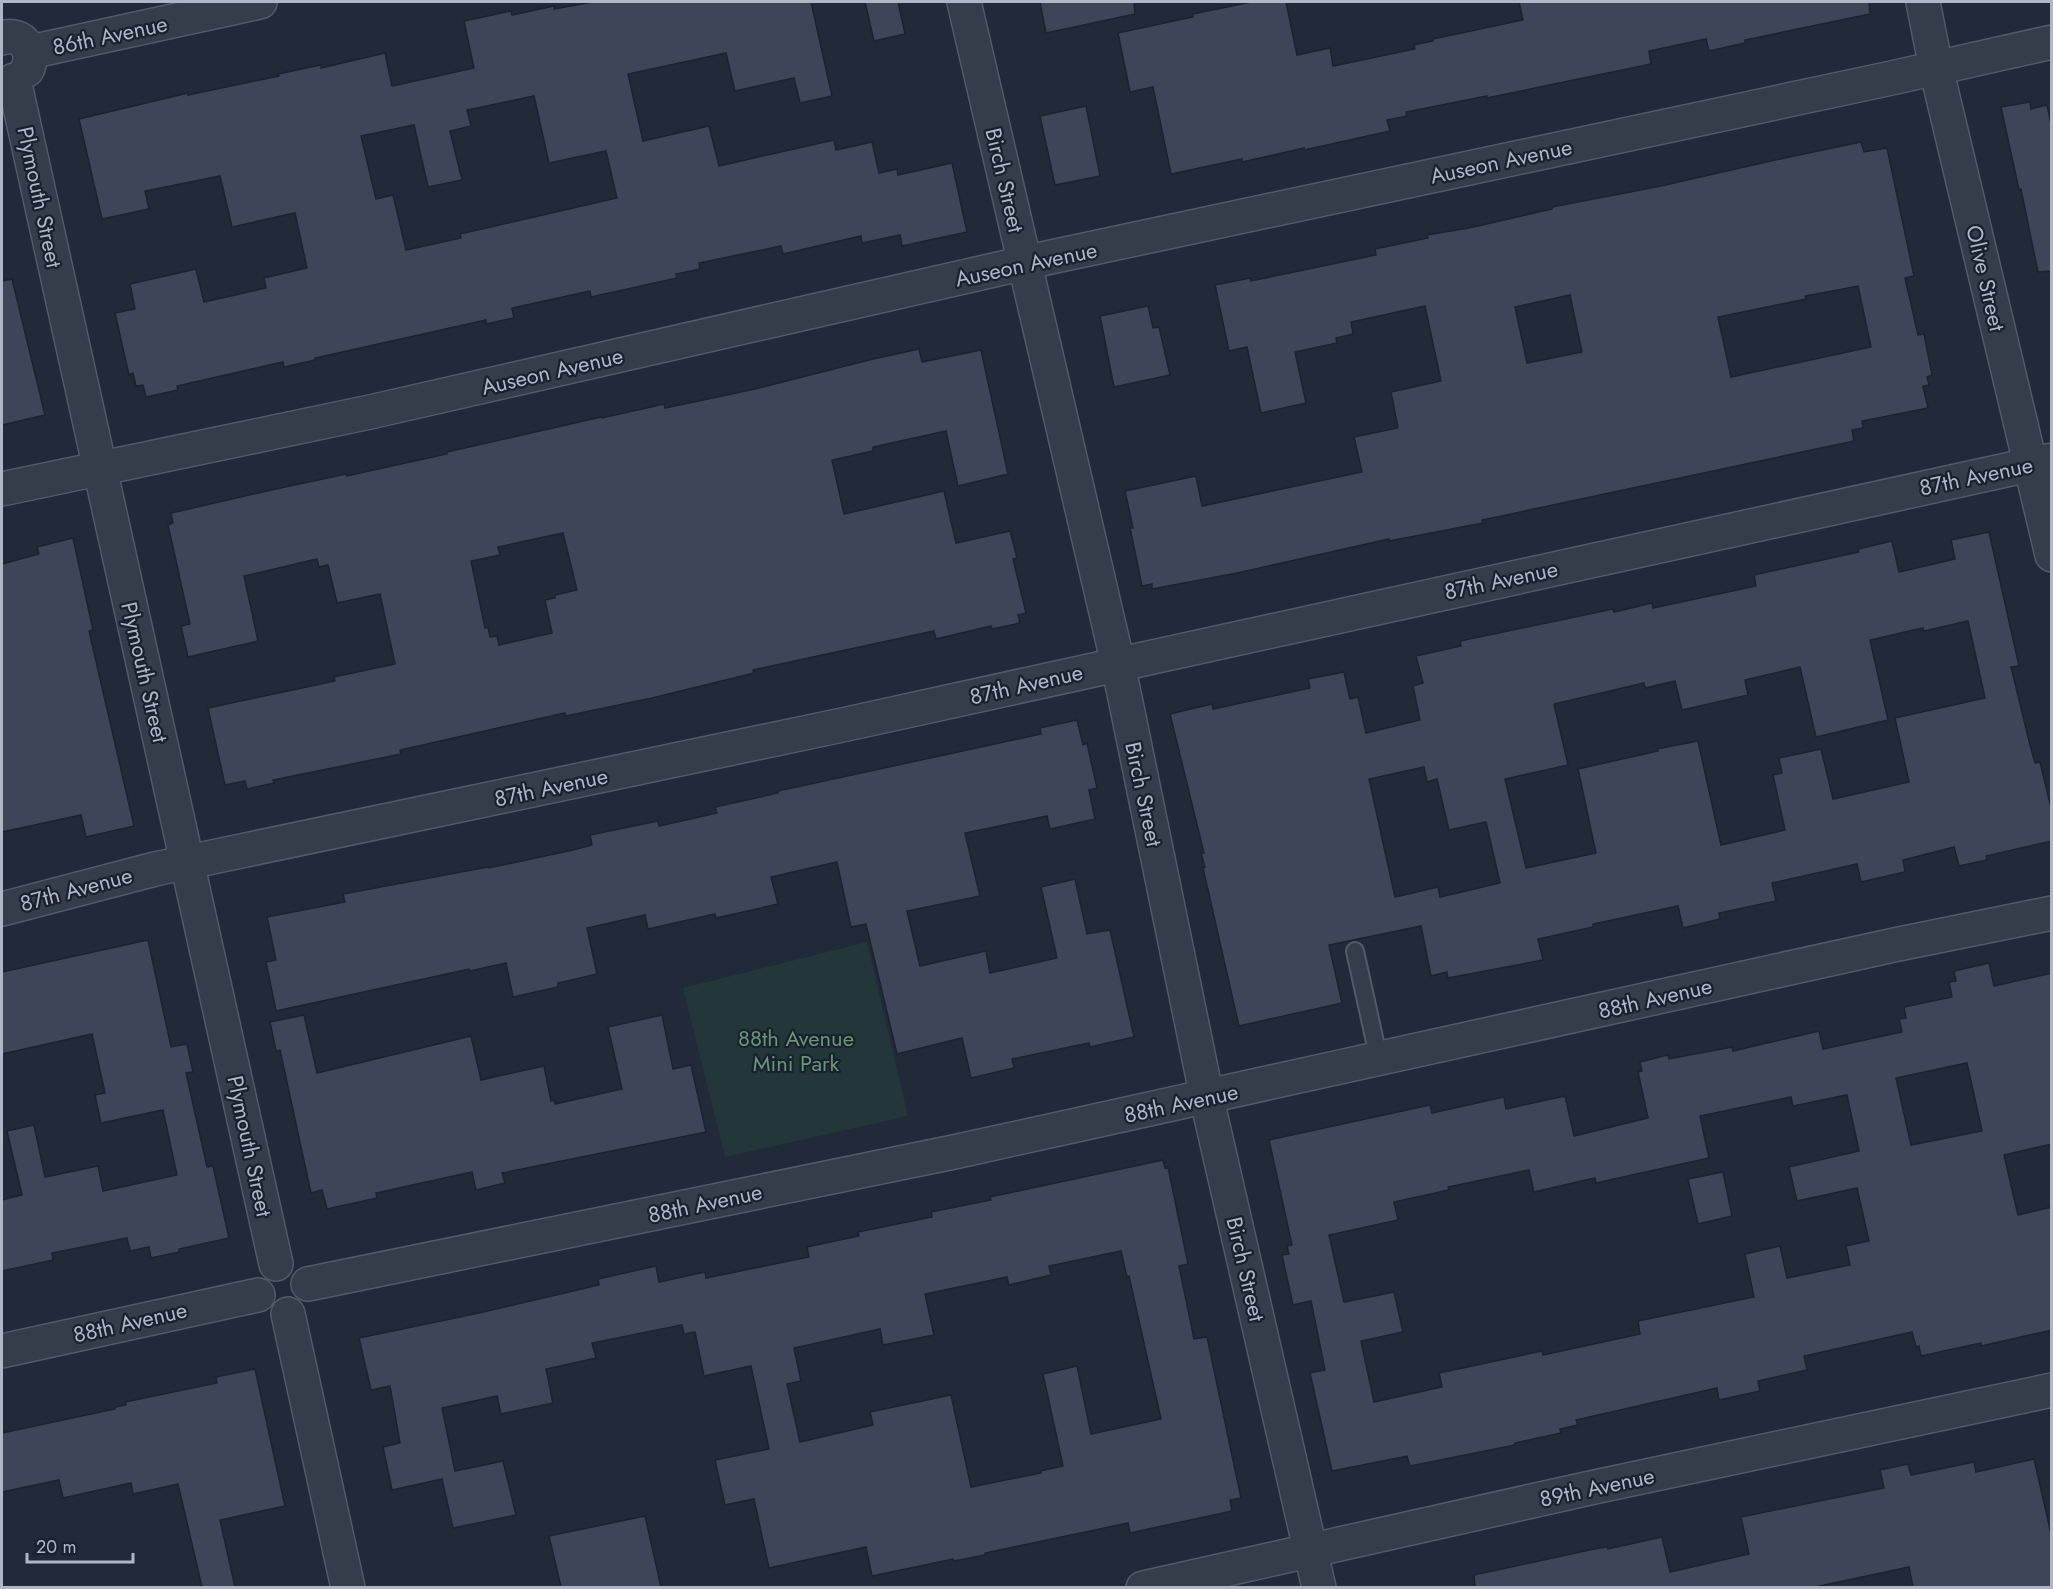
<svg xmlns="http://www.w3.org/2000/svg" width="2053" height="1589" viewBox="0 0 2053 1589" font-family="Jost,sans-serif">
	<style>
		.green { fill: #23363a }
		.building { fill: #3d4659; stroke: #1c2330; stroke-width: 1.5; fill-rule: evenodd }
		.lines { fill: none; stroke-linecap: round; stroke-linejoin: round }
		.lane-casing { stroke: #525967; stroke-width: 20 }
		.street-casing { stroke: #525967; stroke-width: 36 }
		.lane { stroke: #353c4a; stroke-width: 16 }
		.street { stroke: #353c4a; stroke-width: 33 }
		.labels { text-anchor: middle; stroke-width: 4.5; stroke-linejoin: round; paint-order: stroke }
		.street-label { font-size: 22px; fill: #afb6c6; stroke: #1a212e }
		.park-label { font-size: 22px; fill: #679775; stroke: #1a212e }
	</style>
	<rect width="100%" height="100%" fill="#212a39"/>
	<!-- green -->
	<polygon class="green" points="867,942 908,1116 725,1157 683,988"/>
	<!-- building -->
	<g class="building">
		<path d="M593,2H811L832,96L800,103L794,78L735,91L726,53L628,74L643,141L709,126L719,166L834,140L836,150L872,142L879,173L897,169L898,175L952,163L967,232L902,246L900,235L862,243L861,236L783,254L781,246L699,263L700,269L676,274L677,278L591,297L590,291L512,308L514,318L486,324V320L315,358V360L284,367L283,362L177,386L178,390L146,397L143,385L136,386L133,373L129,375L115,313L135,309L130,284L196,269L204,302L266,288L264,278L307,268L295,213L232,227L220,176L145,191L149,209L102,219L79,119L188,93V95L279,76L278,74L321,65V68L385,53L392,86L474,68L464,21L511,11L512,15L554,6V9ZM534,96L549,163L606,151L617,198L460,234L461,238L406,250L393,195L376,199L361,136L414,125L428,187L462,180L450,131L471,126L467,110Z"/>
		<polygon points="865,2 898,2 905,34 874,41"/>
		<polygon points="1040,2 1134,2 1135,14 1046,33"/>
		<polygon points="1251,2 1286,2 1297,55 1330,48 1333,66 1415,49 1414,45 1433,41 1433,39 1523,20 1519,2 1869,2 1870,14 1745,40 1745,43 1709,51 1706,39 1649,51 1651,64 1487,98 1487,96 1406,112 1407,116 1387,120 1390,131 1304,150 1304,148 1242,162 1242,159 1171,174 1153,87 1130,92 1118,33 1193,17 1193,14"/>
		<polygon points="2030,102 2031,109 2047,105 2052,129 2052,271 2038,272 2021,189 2019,190 2001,107"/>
		<polygon points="1086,106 1100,176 1055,185 1040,116"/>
		<path d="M1861,142L1864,152L1887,148L1914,276L1905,278L1918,335L1924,334L1932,375L1927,377L1929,385L1923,386L1928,408L1862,421L1863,428L1852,430L1854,441L1482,520L1483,523L1389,541V539L1237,573L1152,589V584L1142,586L1130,528H1133L1125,491L1196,476L1202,506L1362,472L1354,437L1398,428L1391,392L1441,381L1425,306L1351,322L1353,334L1336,338L1337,343L1295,352L1306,403L1261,413L1247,347L1229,351L1215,285L1250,278L1251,281L1376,255L1375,249L1428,238L1427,235L1469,228L1552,209V207L1661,186L1775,160ZM1858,286L1871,347L1731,377L1718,317L1806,299L1805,296ZM1570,295L1582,352L1527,363L1515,307Z"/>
		<polygon points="12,279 45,415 2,425 2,281"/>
		<polygon points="1148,306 1153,328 1159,327 1170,375 1114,387 1100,316"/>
		<path d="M919,349L922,362L981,350L1008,474L958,486L946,431L873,447V451L832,460L844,514L944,491L956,543L1010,531L1017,558L1013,559L1026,613L1018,615L1020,623L992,629L991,626L936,639L934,631L753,670L754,673L652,698L566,716L565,713L400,750L401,754L273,780L274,783L247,789L245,781L225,785L208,708L335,681L334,677L395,664L380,594L337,603L328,565L319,567L317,559L244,576L258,641L188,657L181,626L190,624L168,525L173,523L171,513L276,489L346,474L347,476L447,454V452L601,417L602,418L664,404L665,408L755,389L869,360ZM563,533L577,590L555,595V598L545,600L552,633L499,645L497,636L490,637L488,627L485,628L471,561L500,555L498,547Z"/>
		<path d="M1989,532L2019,666L2011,667L2030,745L2035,763L2040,762L2052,812V841L1986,856L1987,860L1959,866L1954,847L1903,860L1905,872L1861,882L1857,864L1772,883L1776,901L1719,913L1720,919L1683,928L1678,906L1593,924V927L1538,939L1543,960L1448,978L1447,972L1431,976L1421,926L1329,945L1342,1003L1239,1026L1203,868L1205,867L1201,853H1204L1170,714L1212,704L1213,709L1310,688L1308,679L1344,672L1350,699L1358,697L1366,733L1420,720L1413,686L1423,683L1416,656L1461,646L1460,641L1613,609L1614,612L1652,603L1653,608L1756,586L1754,575L1859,552L1858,549L1892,541L1899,572L1955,559L1951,540ZM1968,621L1985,698L1895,718L1909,782L1833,799L1821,749L1779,758L1782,773L1773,775L1785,830L1721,845L1698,741L1657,749L1658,751L1578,769L1596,853L1526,868L1505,779L1568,765L1554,704L1644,683L1645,688L1675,681L1682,710L1748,695L1745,680L1800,667L1816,737L1888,720L1870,640L1923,628L1924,631ZM1424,767L1427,782L1437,779L1449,830L1486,822L1500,883L1440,897L1438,887L1395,897L1369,779Z"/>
		<polygon points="73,538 93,630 89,631 134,826 86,837 81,815 2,832 2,564 39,554 37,547"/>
		<polygon points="1077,720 1083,745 1087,743 1097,788 1089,790 1095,819 1050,829 1047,816 965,833 980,896 907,911 920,966 986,951 990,973 1057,958 1041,887 1075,879 1087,934 1110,930 1134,1037 1090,1047 1089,1043 1012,1059 1014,1068 971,1078 962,1038 897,1054 866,924 851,927 837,862 771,877 778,904 716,918 715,914 648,929 645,915 587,928 597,974 558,983 558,987 513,997 506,963 470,971 469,969 276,1011 266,962 276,960 267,917 345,902 343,894 488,867 489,868 573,850 592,845 590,835 658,821 659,826 717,813 715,807 778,793 778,791 1041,734 1040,728"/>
		<polygon points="148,940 171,1047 187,1044 193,1072 186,1073 207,1167 213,1166 229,1238 179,1249 179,1252 151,1258 149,1247 130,1251 127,1238 52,1253 53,1260 2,1271 2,1200 22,1195 7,1131 34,1125 45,1177 98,1166 103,1191 177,1175 163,1110 101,1123 95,1095 105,1093 92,1034 2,1054 2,972"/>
		<path d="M1989,963L1994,986L2052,973V1144L2004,1155L2018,1215L2052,1207V1330L1981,1346V1343L1921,1356L1919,1346L1916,1347L1912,1332L1804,1356L1807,1370L1758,1381L1760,1391L1719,1400L1717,1388L1576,1420L1578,1425L1560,1429L1561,1433L1515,1443V1445L1410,1466L1407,1456L1332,1471L1310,1373L1325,1370L1311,1301L1293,1305L1282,1255L1289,1254L1287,1246L1292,1245L1269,1140L1430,1105L1432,1113L1504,1097L1506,1109L1565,1096L1574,1136L1648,1118L1638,1072L1642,1071L1640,1062L1668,1055L1669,1059L1732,1047L1733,1051L1819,1031L1823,1049L1902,1032L1899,1019L1906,1018L1904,1007L1952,997L1949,982L1956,981L1954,971ZM1967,1063L1982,1131L1911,1145L1896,1078ZM1847,1095L1859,1151L1789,1167L1797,1201L1857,1188L1869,1241L1846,1246L1850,1265L1787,1278L1780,1246L1745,1254L1754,1297L1638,1321L1640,1334L1543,1355L1542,1351L1439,1373L1442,1387L1374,1402L1361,1341L1403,1332L1394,1292L1344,1302L1329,1235L1398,1220L1394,1202L1449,1190L1448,1187L1529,1170L1534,1192L1595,1178L1596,1183L1709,1158L1700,1116L1791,1097L1793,1106Z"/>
		<polygon points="304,1015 317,1073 471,1036 481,1080 544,1066 551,1101 554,1100 555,1104 622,1089 608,1027 662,1015 673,1069 691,1065 706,1132 502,1173 505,1183 476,1190 472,1172 376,1193 377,1198 327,1209 322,1190 311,1193 280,1050 276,1051 270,1022"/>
		<path d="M1163,1160L1165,1168L1168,1167L1188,1264L1179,1266L1194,1339L1207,1337L1241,1498L1230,1500L1232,1511L1130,1533L1128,1523L985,1553V1555L954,1561L953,1559L872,1576L866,1547L769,1568L754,1499L725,1505L715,1460L769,1449L751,1366L704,1376L695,1332L684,1334L682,1325L592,1343L596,1358L546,1369L553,1403L501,1414L497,1396L442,1408L455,1471L503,1461L516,1515L453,1528L442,1479L392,1490L383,1447L400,1443L390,1386L371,1390L359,1338L479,1313L599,1285L598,1279L656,1266L659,1282L705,1272L706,1278L809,1257L807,1247L859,1236L858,1232L932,1217L931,1212L991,1200L990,1197ZM1121,1251L1127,1277L1129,1276L1161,1419L1091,1434L1077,1366L1043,1374L1063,1466L1040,1471L1041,1473L971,1487L951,1395L870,1412L873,1425L800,1442L787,1384L801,1381L794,1348L880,1329L883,1345L934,1335L925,1294L1007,1277L1009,1285L1051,1275L1049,1266Z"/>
		<polygon points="1723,1172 1732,1216 1698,1224 1688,1179"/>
		<polygon points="255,1369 285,1506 220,1520 235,1587 202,1587 178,1484 133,1494 131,1483 63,1498 59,1480 2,1492 2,1433 115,1409 115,1407 126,1405 125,1402 217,1383 216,1377"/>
		<polygon points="2034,1459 2052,1538 2052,1587 1913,1587 1909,1567 1815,1587 1475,1587 1474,1575 1594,1549 1607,1547 1608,1549 1662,1537 1670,1572 1749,1554 1741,1517 1884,1488 1880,1470 1908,1464 1911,1475 1974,1462 1976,1472"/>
		<polygon points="645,1516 661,1587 561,1587 549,1536"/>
	</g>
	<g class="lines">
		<defs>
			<polyline id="lane" points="1355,951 1379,1060"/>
			<g id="street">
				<polyline points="964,2 1118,664 1211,1117 1319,1588"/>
				<polyline points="1923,2 1936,68 2052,555"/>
				<path d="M2,38C23,31 36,52 27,70"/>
				<polyline points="30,52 260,2"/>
				<polyline points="14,80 276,1264"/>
				<polyline points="2,489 370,412 1051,257 1887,79 2052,42"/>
				<polyline points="2,909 155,869 847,724 2052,460"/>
				<polyline points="308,1284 954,1152 1894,945 2052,913"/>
				<polyline points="288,1314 348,1588"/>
				<polyline points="2,1351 258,1295"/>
				<polyline points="1143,1588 1590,1488 2052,1390"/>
			</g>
		</defs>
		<!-- lane casing -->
		<use href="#lane" class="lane-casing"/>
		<!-- street casing -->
		<use href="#street" class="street-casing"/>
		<!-- lane -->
		<use href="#lane" class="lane"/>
		<!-- street -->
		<use href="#street" class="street"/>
	</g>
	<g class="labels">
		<!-- street labels -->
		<g class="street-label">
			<text transform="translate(110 35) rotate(-12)" y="8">86th Avenue</text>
			<text transform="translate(1501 161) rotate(-12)" y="8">Auseon Avenue</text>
			<text transform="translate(1005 180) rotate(77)" y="8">Birch Street</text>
			<text transform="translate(40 197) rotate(78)" y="8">Plymouth Street</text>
			<text transform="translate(1026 264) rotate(-12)" y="8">Auseon Avenue</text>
			<text transform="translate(1986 278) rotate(77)" y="8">Olive Street</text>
			<text transform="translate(552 371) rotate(-13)" y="8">Auseon Avenue</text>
			<text transform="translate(1976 476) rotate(-12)" y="8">87th Avenue</text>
			<text transform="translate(1501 580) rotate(-12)" y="8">87th Avenue</text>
			<text transform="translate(145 672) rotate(77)" y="8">Plymouth Street</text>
			<text transform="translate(1026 684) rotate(-13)" y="8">87th Avenue</text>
			<text transform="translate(551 787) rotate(-12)" y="8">87th Avenue</text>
			<text transform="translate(1144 794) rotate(78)" y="8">Birch Street</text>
			<text transform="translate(76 889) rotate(-15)" y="8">87th Avenue</text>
			<text transform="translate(1655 998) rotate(-13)" y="8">88th Avenue</text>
			<text transform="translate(1181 1103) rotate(-12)" y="8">88th Avenue</text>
			<text transform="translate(250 1146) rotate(78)" y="8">Plymouth Street</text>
			<text transform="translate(705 1203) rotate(-12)" y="8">88th Avenue</text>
			<text transform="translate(1246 1269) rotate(77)" y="8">Birch Street</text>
			<text transform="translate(130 1322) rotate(-13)" y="8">88th Avenue</text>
			<text transform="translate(1597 1487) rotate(-12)" y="8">89th Avenue</text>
		</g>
		<!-- park labels -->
		<g class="park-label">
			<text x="796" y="1046">88th Avenue<tspan x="796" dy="25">Mini Park</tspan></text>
		</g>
	</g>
	<!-- border -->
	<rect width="2053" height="1589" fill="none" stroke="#afb6c6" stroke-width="6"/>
	<!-- scale -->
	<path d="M27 1553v9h106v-9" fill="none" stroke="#afb6c6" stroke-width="3"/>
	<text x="36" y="1553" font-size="18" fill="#afb6c6" stroke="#1a212e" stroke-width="4.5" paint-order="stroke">20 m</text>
</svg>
